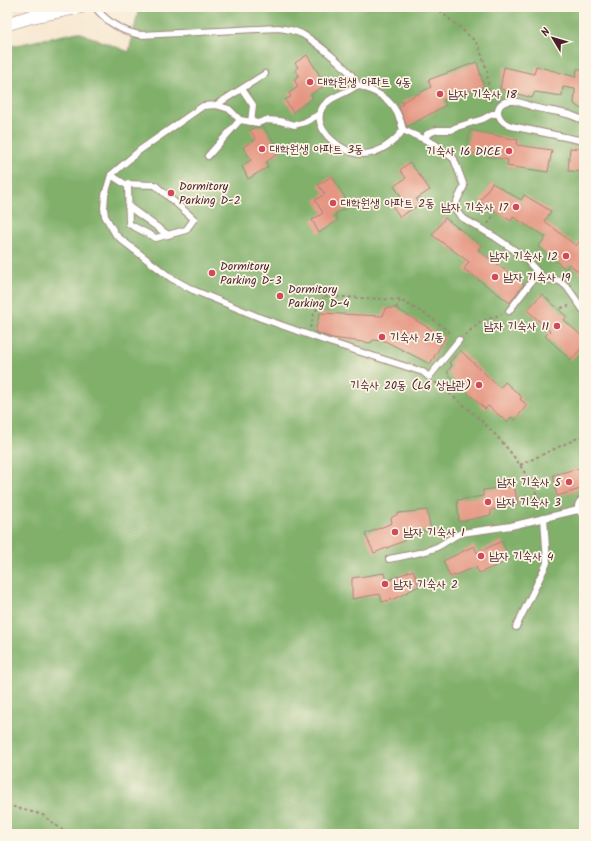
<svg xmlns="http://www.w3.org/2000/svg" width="591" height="841" viewBox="0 0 591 841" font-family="Kalam,'Poor Story',sans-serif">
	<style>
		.forest { fill: #80b06b; stroke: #65684b }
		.building { fill: #e59682 }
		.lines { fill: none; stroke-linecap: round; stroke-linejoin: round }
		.service-casing { stroke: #a0847e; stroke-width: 8 }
		.minor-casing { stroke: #a0847e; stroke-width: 14 }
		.path { stroke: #a0847e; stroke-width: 2; stroke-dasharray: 3 3; stroke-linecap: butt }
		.service { stroke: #fff; stroke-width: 6 }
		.minor { stroke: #fff; stroke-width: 13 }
		.poi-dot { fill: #d1495b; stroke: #fcf5e5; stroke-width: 1.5 }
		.labels { text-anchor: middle; stroke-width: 3.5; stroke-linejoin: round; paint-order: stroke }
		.poi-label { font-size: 12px; fill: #4a1f2b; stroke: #fcf5e5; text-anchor: start }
	</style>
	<rect width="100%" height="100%" fill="#fcf5e5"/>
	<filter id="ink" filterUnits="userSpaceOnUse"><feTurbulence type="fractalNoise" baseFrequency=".025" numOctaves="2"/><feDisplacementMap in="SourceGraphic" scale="8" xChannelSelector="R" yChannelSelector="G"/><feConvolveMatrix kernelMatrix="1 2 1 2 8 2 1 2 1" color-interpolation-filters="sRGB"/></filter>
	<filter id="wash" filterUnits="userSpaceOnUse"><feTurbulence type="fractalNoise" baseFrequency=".012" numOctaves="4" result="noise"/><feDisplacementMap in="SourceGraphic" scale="16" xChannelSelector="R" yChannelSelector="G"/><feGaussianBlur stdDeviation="0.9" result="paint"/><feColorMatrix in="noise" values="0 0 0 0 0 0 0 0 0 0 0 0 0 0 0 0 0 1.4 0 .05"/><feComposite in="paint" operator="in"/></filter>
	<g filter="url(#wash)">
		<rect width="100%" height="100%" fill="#f7e8d1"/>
		<!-- forest -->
		<polygon class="forest" points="142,7 584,7 584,834 7,834 7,47 78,32 129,52 139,8"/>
		<g id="blocks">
			<!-- building -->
			<g class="building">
				<polygon points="307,55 326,85 311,94 313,98 293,112 285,100 291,97 289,93 298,87 294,79 299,76 295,70 298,67 295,63"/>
				<polygon points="477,62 484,87 443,100 446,105 407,127 399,107 403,104 402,102 431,87 428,80"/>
				<polygon points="536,66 576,77 577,69 584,69 584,111 574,104 575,89 563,87 562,96 535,92 532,98 500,89 504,67 534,74"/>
				<polygon points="263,126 280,152 266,162 268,167 248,179 242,166 251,160 243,147 256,139 250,130 255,127"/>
				<polygon points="470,130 518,140 517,145 552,150 548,172 507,166 508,160 466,152"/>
				<polygon points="570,148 584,149 584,172 568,171"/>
				<polygon points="410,162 430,190 416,199 420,204 400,217 392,205 402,198 394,186 406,178 400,170"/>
				<polygon points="332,176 350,206 335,214 338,220 319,233 312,220 323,213 315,200 325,194 318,185"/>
				<polygon points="492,183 521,200 524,195 551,211 545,221 576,246 584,236 584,276 569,264 566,269 538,247 546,237 513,217 511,221 480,202"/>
				<polygon points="445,218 481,245 478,250 524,284 510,303 464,269 469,262 432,235"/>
				<polygon points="542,294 567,317 564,320 584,338 584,345 571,360 545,336 550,331 527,310"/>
				<polygon points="385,308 396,308 445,338 430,364 385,341 373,340 371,343 332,338 315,332 320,313 383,316"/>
				<polygon points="460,350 500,388 505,382 522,397 520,399 527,405 515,420 511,417 507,422 488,406 485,409 447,373 452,365 449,363"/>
				<polygon points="584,467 584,488 557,496 553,475"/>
				<polygon points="514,486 518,504 491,510 491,515 459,522 457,500 483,496 483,490"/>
				<polygon points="427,510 431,530 403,534 404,541 374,553 365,534 392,523 391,518 399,513"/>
				<polygon points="502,541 510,560 479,573 476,567 450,577 443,561 474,546 477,553"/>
				<polygon points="413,570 419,586 394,599 382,602 380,594 352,599 352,578 384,573 386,581"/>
			</g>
		</g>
	</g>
	<g filter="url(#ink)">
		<use href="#blocks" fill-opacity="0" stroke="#a0847e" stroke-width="1"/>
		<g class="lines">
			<defs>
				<g id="service">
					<path d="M95,7C106,21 122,32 141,35L278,28C286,29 294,30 302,34C314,41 355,72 357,85"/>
					<path d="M357,85C382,93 397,102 403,130C395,142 378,154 363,154C344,155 310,129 322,108C329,96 347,94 357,85Z"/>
					<polyline points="242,89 253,105 251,122"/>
					<polyline points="216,105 265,74"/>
					<polyline points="320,114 305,122 295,125 280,121 266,120 258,123 240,120 229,109 216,105 203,106 140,150 111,175 105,195 104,208 105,216 116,235 123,241 171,278 193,290 261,318 326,341 423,372 429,377 459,340"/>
					<path d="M584,120C578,119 573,115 567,114C556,111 544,110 533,107C526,105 519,101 512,101C495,100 492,119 511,126L584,141"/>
					<polyline points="403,130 435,144 454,159 464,186 454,207 461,217 495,237 523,256 543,278 560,281 567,287 584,311"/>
					<polyline points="426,139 427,134 437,130 451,130 457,127 483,119 492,114 497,114"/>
					<polyline points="208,156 240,120"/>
					<polyline points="111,175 128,186 129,224 156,238 186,230 194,219 155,185 125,184"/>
					<polyline points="128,206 168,235"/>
					<polyline points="509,311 538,273"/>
					<path d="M584,498C579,501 577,504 578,510L584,516"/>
					<path d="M389,559C403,556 418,554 432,549C443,546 451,536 462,533L511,526L578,510"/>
					<polyline points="516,627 547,563 544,518"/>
				</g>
				<polyline id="minor" points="7,24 30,17 80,7"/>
			</defs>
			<!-- service casing -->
			<use href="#service" class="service-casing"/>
			<!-- minor casing -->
			<use href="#minor" class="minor-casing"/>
			<!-- path -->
			<g class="path">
				<polyline points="435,7 458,26 476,42 479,47 487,71 489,94 489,89"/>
				<polyline points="489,94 491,104"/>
				<polyline points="488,224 493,216"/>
				<polyline points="319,294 325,296 400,300 427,315 452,334"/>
				<polyline points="396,308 400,301"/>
				<polyline points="561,308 569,306"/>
				<polyline points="310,328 314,314 325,296"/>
				<polyline points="465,335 480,322 502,314"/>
				<polyline points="584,362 584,378"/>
				<path d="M435,382C445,391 456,398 466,407C498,434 529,469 542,509"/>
				<polyline points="520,465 584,435"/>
				<polyline points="7,805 43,815 67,834"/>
			</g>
			<!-- service -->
			<use href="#service" class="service"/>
			<!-- minor -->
			<use href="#minor" class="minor"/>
		</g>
	</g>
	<!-- markers -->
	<g class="poi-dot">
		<circle cx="310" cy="82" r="4"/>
		<circle cx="440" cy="94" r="4"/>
		<circle cx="262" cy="149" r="4"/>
		<circle cx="509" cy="151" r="4"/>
		<circle cx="171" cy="193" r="4"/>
		<circle cx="333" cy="203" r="4"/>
		<circle cx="516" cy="207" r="4"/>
		<circle cx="566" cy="256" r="4"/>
		<circle cx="212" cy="273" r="4"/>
		<circle cx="495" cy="277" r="4"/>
		<circle cx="280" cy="296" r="4"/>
		<circle cx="557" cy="326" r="4"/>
		<circle cx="382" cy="337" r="4"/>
		<circle cx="479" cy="385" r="4"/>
		<circle cx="569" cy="482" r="4"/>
		<circle cx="488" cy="502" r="4"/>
		<circle cx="395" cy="532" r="4"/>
		<circle cx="481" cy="556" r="4"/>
		<circle cx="385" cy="584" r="4"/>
	</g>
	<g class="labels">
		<!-- poi labels -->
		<g class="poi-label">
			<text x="318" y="86">대학원생 아파트 4동</text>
			<text x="448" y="98">남자 기숙사 18</text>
			<text x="270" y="153">대학원생 아파트 3동</text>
			<text x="501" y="155" text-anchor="end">기숙사 16 DICE</text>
			<text x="179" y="190">Dormitory<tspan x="179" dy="14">Parking D-2</tspan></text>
			<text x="341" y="207">대학원생 아파트 2동</text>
			<text x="508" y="211" text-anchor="end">남자 기숙사 17</text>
			<text x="558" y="260" text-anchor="end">남자 기숙사 12</text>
			<text x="220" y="270">Dormitory<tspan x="220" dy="14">Parking D-3</tspan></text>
			<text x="503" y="281">남자 기숙사 19</text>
			<text x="288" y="293">Dormitory<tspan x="288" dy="14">Parking D-4</tspan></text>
			<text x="549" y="330" text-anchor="end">남자 기숙사 11</text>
			<text x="390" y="341">기숙사 21동</text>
			<text x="471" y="389" text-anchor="end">기숙사 20동 (LG 상남관)</text>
			<text x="561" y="486" text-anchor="end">남자 기숙사 5</text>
			<text x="496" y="506">남자 기숙사 3</text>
			<text x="403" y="536">남자 기숙사 1</text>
			<text x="489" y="560">남자 기숙사 4</text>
			<text x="393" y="588">남자 기숙사 2</text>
		</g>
	</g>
	<!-- margin -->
	<rect width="591" height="841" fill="none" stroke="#fcf5e5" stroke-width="24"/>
	<!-- north arrow -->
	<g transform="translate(553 38) rotate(308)" stroke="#fcf5e5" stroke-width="3" paint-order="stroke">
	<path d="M0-3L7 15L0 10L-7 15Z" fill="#4a1f2b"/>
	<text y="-6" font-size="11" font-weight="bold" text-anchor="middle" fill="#4a1f2b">N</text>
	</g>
</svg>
